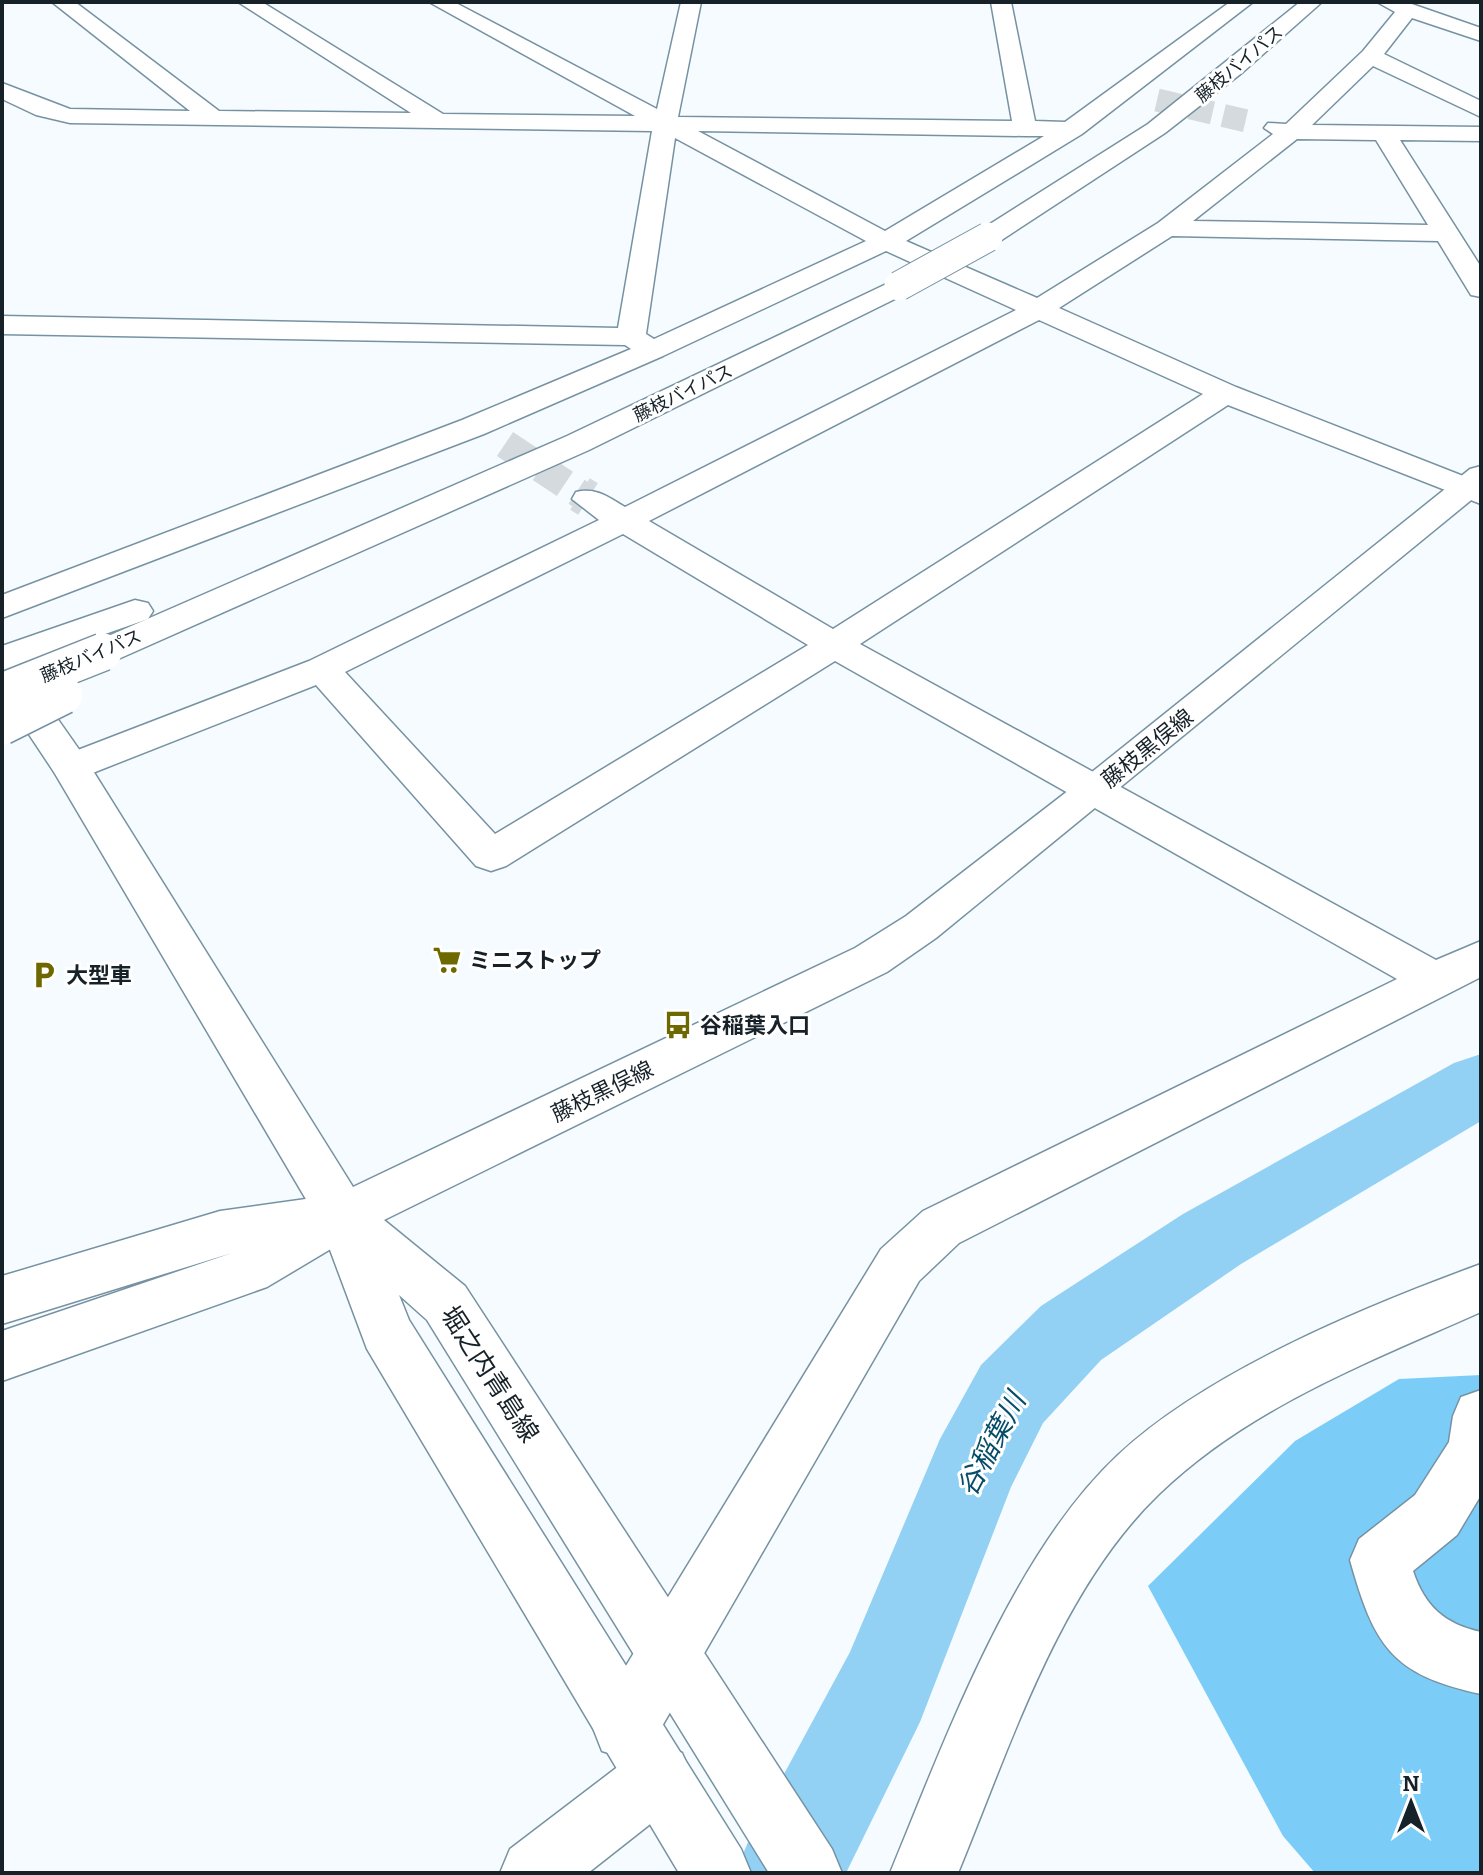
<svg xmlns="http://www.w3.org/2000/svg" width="1483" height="1875" viewBox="0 0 1483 1875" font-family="Bitter,'Noto Sans JP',serif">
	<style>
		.forest { fill: #7bcdf8 }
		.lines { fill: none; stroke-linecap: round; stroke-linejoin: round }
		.river { fill: #92d1f4; fill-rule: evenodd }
		.minor-tunnel-far2 { stroke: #d4dade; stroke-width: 23; stroke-dasharray: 23 11; stroke-linecap: butt }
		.minor-tunnel-far1 { stroke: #d4dade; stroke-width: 29; stroke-dasharray: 29 14; stroke-linecap: butt }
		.minor-tunnel { stroke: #d4dade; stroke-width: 37; stroke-dasharray: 37 18; stroke-linecap: butt }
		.minor-casing { stroke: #7692a2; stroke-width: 3 }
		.major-casing { stroke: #7692a2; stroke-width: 3 }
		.highway-casing { stroke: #7692a2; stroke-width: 3 }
		.minor { fill: #fff; fill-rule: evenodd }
		.major { fill: #fff; fill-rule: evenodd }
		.highway { fill: #fff; fill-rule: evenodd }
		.highway-bridge-far1-casing { stroke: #7692a2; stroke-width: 31; stroke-linecap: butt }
		.highway-bridge-casing { stroke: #7692a2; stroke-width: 40; stroke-linecap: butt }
		.highway-bridge-far1 { stroke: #fff; stroke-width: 29 }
		.highway-bridge { stroke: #fff; stroke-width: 37 }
		.labels { text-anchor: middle; stroke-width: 6; stroke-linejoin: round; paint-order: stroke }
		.far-street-label { font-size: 18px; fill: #162128; stroke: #fff }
		.street-label { font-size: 22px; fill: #162128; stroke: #fff }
		.poi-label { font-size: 22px; font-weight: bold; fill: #162128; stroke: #fff; text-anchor: start }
		.near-street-label { font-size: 26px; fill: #162128; stroke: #fff }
		.near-water-label { font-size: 28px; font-style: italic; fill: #064d6a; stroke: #fff }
	</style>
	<rect width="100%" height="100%" fill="#f5fbfe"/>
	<!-- forest -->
	<polygon class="forest" points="1481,1375 1481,1873 1315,1873 1283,1836 1148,1586 1295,1441 1399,1379"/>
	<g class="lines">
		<!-- river -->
		<polygon class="river" points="1481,1054 1481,1121 1241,1264 1101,1360 1043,1423 1011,1487 920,1722 846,1873 735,1873 751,1835 850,1652 940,1439 981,1365 1041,1306 1183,1214 1454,1063"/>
		<!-- minor-tunnel-far2 -->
		<polyline class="minor-tunnel-far2" points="1157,100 1255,123"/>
		<!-- minor-tunnel-far1 -->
		<polyline class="minor-tunnel-far1" points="505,444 583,496"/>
		<!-- minor-tunnel -->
		<polyline class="minor-tunnel" points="580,494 588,499"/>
		<defs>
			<g id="minor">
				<path d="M52,2H75L219,111L411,113L238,2H262L443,114L635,116L429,2H454L657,109L681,2H701L678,117L1012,121L991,2H1011L1035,121L1065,122L1230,2H1253L1082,134L906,241L1037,298L1158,223L1273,134L1264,128L1268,123L1286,124L1363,51L1395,12L1377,2H1406L1481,28V41L1412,18L1384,54L1481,101V117L1373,66L1312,125L1481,127V141L1400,140L1481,267V297L1471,295L1438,241L1172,236L1059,308L1236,387L1481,483V504L1228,405L860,644L1436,960L1481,941V977L959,1243L919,1281L650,1747L659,1743L682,1753L692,1776L682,1799L588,1873H500L510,1849L628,1759L602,1751L593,1728L602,1705L881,1249L923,1211L1397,979L835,661L506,866L491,871L476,866L316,685L85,776L71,780L57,776L51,767L57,758L309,661L599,520L572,499L576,492C596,487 608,497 625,507L1016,310L886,251L663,356L484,434L2,618V595L462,420L631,349L625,345L2,334V316L618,328L652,131L70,123L36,115L2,99V83L70,109L190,111ZM698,131L1025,136H1044L885,231ZM675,138L866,241L654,339L646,334ZM1297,139L1376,140L1428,225L1193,221ZM1039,320L1203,394L833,629L649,521ZM623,534L808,645L495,834L345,672Z"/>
				<path d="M1481,1264V1312C1369,1362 1249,1407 1159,1494C1059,1590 1010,1747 958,1873H890C945,1740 1012,1554 1118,1455C1208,1371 1366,1306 1481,1264Z"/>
				<path d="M1481,1390V1495L1457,1535L1413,1571C1425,1607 1445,1624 1481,1632V1694C1391,1675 1374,1645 1350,1560L1359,1539L1415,1495L1449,1442L1453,1416L1461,1397Z"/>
			</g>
			<polygon id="major" points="1481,466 1481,492 936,938 887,972 384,1220 465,1286 832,1849 842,1873 769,1873 427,1320 399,1295 409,1320 741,1849 751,1873 679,1873 367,1349 320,1223 54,772 2,694 2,655 15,658 85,758 353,1187 855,948 906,916 1082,780 1470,469"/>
			<g id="highway">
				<polygon points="1300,2 1322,2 1243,72 1165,133 997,243 979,243 975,237 979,231 1148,124"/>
				<polygon points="899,278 909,280 913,286 909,292 589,450 116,660 103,663 90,660 85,652 90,644 567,436"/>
				<polygon points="135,600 148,603 153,611 148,619 2,670 2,646"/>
				<polygon points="343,1194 361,1201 369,1216 361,1231 267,1287 2,1381 2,1331 232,1253 2,1324 2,1276 220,1211 320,1197 327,1200"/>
			</g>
		</defs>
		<!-- minor casing -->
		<use href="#minor" class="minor-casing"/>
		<!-- major casing -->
		<use href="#major" class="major-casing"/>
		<!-- highway casing -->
		<use href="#highway" class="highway-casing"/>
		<!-- minor -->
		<use href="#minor" class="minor"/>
		<!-- major -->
		<use href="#major" class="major"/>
		<!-- highway -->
		<use href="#highway" class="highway"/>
		<defs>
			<polyline id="highway-bridge-far1" points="899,286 988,237"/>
			<g id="highway-bridge">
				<polyline points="2,692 103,652"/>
				<polyline points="2,726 64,695"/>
			</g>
		</defs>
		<!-- highway-bridge-far1 casing -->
		<use href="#highway-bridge-far1" class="highway-bridge-far1-casing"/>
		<!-- highway-bridge casing -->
		<use href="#highway-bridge" class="highway-bridge-casing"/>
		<!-- highway-bridge-far1 -->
		<use href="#highway-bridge-far1" class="highway-bridge-far1"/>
		<!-- highway-bridge -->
		<use href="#highway-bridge" class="highway-bridge"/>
	</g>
	<!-- icons -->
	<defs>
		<symbol id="supermarket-bare" viewBox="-9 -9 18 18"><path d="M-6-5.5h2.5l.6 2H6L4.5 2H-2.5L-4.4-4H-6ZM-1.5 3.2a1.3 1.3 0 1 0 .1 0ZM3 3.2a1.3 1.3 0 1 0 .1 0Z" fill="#6e6800" stroke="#fff" stroke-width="2.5" paint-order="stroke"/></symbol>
		<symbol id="parking-bare" viewBox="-9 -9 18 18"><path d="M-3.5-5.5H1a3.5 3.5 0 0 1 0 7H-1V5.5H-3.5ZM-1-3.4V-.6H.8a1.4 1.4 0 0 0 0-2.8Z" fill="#6e6800" stroke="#fff" stroke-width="2.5" paint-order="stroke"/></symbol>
		<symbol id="bus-bare" viewBox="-9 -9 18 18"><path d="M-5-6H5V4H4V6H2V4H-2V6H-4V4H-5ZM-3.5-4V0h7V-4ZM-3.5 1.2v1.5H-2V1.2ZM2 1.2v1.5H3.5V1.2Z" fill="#6e6800" stroke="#fff" stroke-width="2.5" paint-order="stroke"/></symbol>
	</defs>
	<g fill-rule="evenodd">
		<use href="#supermarket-bare" x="427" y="940" width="40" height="40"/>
		<use href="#parking-bare" x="24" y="955" width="40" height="40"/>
		<use href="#bus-bare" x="658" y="1005" width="40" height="40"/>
	</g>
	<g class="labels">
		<!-- far-street labels -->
		<g class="far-street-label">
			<text transform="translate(1239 64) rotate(-40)" y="6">藤枝バイパス</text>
			<text transform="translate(683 393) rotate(-26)" y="6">藤枝バイパス</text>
			<text transform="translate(91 656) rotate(-23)" y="6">藤枝バイパス</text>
		</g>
		<!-- street labels -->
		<g class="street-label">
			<text transform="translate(1147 748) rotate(-39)" y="8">藤枝黒俣線</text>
			<text transform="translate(602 1091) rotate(-26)" y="8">藤枝黒俣線</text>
		</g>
		<!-- poi labels -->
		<g class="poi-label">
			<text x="469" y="968">ミニストップ</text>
			<text x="66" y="983">大型車</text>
			<text x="700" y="1033">谷稲葉入口</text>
		</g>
		<!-- near-street labels -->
		<g class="near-street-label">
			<text transform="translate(490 1374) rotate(57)" y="9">堀之内青島線</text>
		</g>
		<!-- near-water labels -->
		<g class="near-water-label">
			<text transform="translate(991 1444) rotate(-62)" y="10">谷稲葉川</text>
		</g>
	</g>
	<!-- border -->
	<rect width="1483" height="1875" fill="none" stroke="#162128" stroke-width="8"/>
	<!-- north arrow -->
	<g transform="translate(1411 1803)" stroke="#ffffff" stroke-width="6" paint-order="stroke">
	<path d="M0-6L14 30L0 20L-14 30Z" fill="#162128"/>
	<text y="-12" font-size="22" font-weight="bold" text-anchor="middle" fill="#162128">N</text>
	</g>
</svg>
